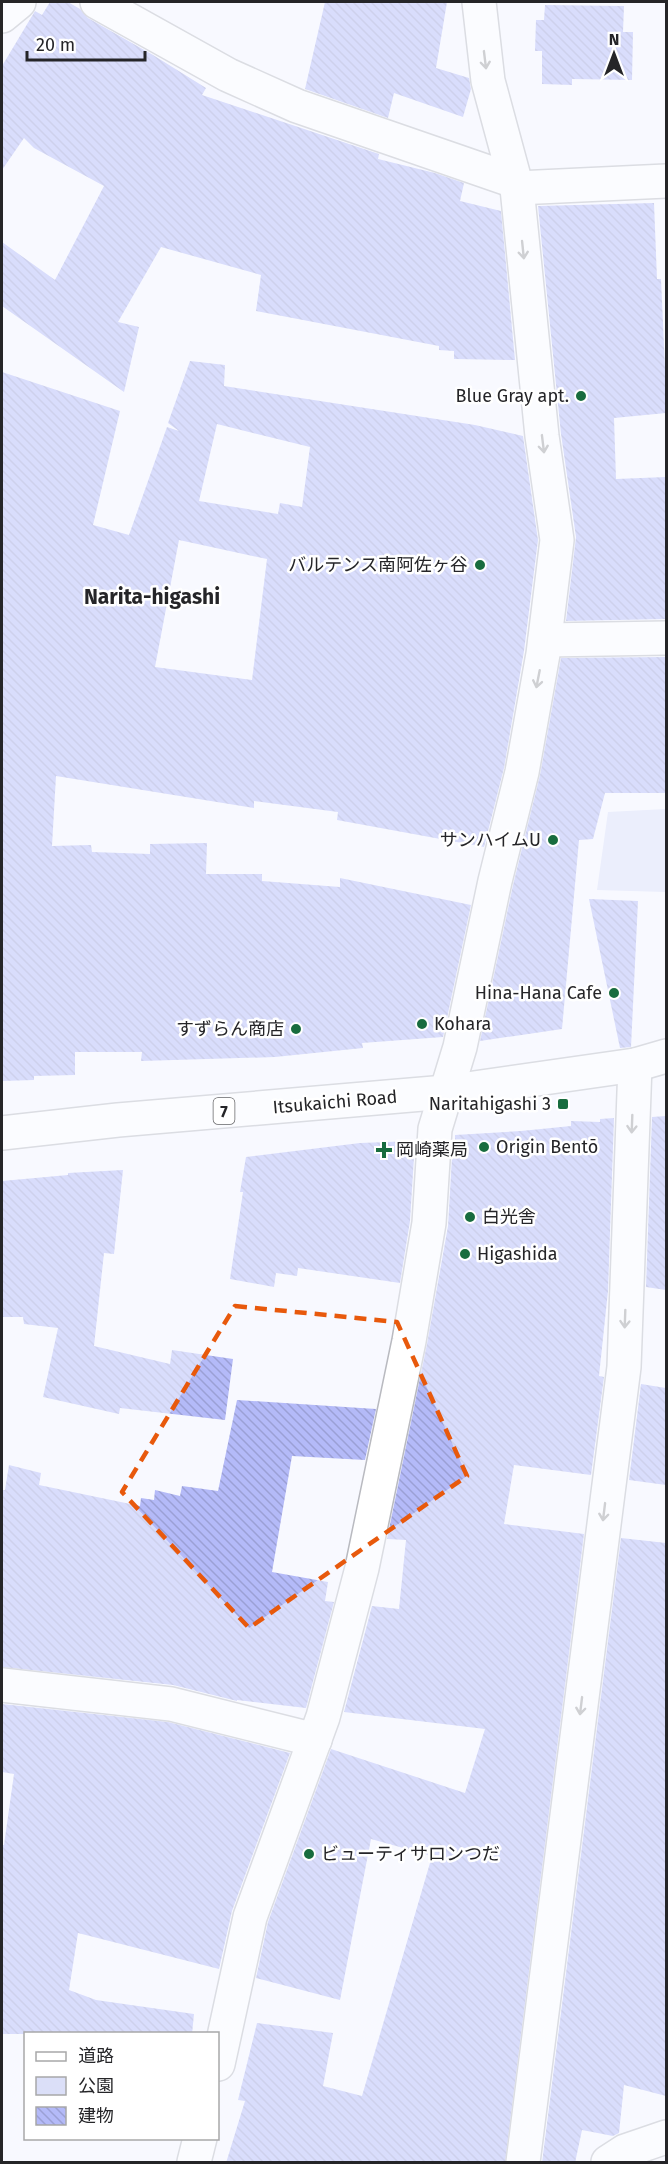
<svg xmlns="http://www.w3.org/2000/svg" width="668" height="2164" viewBox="0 0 668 2164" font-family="'Fira Sans','Noto Sans JP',sans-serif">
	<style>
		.green { fill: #dbdff8 }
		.building { fill: url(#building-back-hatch); fill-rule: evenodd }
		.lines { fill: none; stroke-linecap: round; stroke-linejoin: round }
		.minor-casing { stroke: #b9bac0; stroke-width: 36 }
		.major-casing { stroke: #b9bac0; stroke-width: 36 }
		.minor { stroke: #fff; stroke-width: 33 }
		.major { stroke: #fff; stroke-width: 33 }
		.oneway { stroke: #9d9d9e }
		.marked { fill: none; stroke: #e8590c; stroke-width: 4.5; stroke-dasharray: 12 8; stroke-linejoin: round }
		.poi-dot { fill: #186c3e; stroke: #fff; stroke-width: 2 }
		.labels { text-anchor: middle; stroke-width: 5; stroke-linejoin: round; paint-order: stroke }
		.shield { fill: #fff; stroke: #666668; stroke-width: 1.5 }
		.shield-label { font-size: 16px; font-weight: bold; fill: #252528 }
		.poi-label { font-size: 18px; fill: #252528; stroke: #fff; text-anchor: end }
		.street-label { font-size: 18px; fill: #252528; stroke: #fff }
		.quarter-label { font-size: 21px; font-weight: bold; fill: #252528; stroke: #fff }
	</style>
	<defs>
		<pattern id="building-back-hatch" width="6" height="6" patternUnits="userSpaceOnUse" patternTransform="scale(1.5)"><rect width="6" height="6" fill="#b4baf8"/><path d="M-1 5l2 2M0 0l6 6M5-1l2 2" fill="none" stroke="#9ba0d5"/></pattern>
	</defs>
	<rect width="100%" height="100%" fill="#f8f9ff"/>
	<!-- green -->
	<polygon class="green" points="666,809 666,892 597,890 608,812"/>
	<!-- building -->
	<g class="building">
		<polygon points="50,2 68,2 80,9 88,18 153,55 206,88 202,95 379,154 378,159 435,173 464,183 460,201 501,211 515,360 454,359 454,351 439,350 439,346 256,311 261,275 161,247 118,322 139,327 124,392 2,306 2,242 55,280 104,186 34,148 24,138 2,170 2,66 35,11 42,15"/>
		<polygon points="325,2 447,2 436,68 469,78 471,89 463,117 394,93 388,118 305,89"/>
		<polygon points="545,5 624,6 623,32 633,32 632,80 572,79 572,85 542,84 542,51 535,51 536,20 544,20"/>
		<polygon points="654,203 657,279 661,279 665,367 666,367 666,413 614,418 616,479 666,477 666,619 566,621 576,537 561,434 538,206"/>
		<path d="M190,361L225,365L224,386L475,425L523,436L538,540L524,651L504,768L484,847L337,820L338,812L254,801V808L56,776L52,846L91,845L92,852L150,854V844L207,843L206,874H262V881L340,887V878L471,905L443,1037L362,1043L363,1048L275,1057L141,1061L142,1052H75V1075L34,1076V1080L2,1081V372L120,411L93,525L129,535L167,427L179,431L168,423ZM217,424L310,447L302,507L280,503L278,514L199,501ZM179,540L267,559L252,680L155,667Z"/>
		<polygon points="666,657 666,793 605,793 593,839 579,840 562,1029 480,1041 513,885 540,775 561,658"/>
		<polygon points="589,899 638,901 631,1047 620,1048"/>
		<polygon points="666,1116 666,1290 646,1287 652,1117"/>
		<polygon points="614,1118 608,1291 599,1376 604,1377 591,1475 514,1465 504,1524 584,1534 505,2163 226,2163 245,2101 238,2100 257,2023 333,2033 323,2086 362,2096 432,1856 371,1839 340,2000 256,1978 268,1922 331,1749 465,1793 485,1729 344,1712 372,1606 399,1609 406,1540 387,1539 427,1344 448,1226 453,1140 455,1140 455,1135 521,1131 571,1126 571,1121 600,1122 600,1119"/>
		<polygon points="415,1141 410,1221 400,1283 298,1268 297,1276 276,1273 274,1287 230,1279 243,1192 240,1192 246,1157 360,1143"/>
		<polygon points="123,1170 114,1254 104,1253 94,1346 170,1364 172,1350 233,1359 225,1420 120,1408 119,1414 43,1397 58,1328 24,1324 23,1317 2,1317 2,1181 68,1175 68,1173"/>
		<polygon points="641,1384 666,1388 666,1485 629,1480"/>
		<polygon points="237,1400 376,1409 365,1460 292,1456 272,1572 328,1582 325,1601 334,1602 306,1708 237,1700 237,1701 173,1685 2,1667 2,1490 5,1490 9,1465 41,1473 39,1485 140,1506 141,1498 154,1500 155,1490 180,1496 182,1486 218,1491"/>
		<polygon points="621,1538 666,1543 666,2096 624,2085 619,2133 613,2136 582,2130 575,2163 542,2163"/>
		<polygon points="2,1704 168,1722 290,1753 232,1911 219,1969 78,1933 69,1990 96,2000 194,2014 192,2034 2,2034 2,1845 4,1845 14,1774 2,1772"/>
	</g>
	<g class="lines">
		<defs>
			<g id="minor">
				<polyline points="97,2 228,75 297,106 514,181"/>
				<polyline points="2,16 19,2"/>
				<polyline points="517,188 666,181"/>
				<polyline points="545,640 666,638"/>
				<polyline points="2,1685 171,1704 315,1740"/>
				<polyline points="218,2064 250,1917 323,1717 362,1568 409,1341 429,1223 435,1129 460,1047 495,881 522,772 543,654 557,540 542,436 517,188 488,81 479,2"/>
				<polyline points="194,2162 200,2138"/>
				<polyline points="523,2162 624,1367 635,1065"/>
				<polyline points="608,2162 625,2151 666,2137"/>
			</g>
			<polyline id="major" points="2,1133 118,1120 446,1092 635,1065 666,1056"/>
		</defs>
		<!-- minor casing -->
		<use href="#minor" class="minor-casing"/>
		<!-- major casing -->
		<use href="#major" class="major-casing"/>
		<!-- minor -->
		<use href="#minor" class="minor"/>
		<!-- major -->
		<use href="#major" class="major"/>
	</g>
	<!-- one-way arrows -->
	<defs><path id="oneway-shaft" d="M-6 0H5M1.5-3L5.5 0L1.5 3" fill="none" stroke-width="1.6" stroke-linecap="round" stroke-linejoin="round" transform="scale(1.5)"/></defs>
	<g class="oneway">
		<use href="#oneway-shaft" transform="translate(485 60) rotate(83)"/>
		<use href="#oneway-shaft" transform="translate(523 250) rotate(84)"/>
		<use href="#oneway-shaft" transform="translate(543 444) rotate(83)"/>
		<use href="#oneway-shaft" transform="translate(538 679) rotate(101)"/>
		<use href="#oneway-shaft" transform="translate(632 1124) rotate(92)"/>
		<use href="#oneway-shaft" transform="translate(625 1319) rotate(92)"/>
		<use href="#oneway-shaft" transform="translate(604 1512) rotate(97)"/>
		<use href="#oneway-shaft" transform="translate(581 1706) rotate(97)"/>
	</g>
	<!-- marked area -->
	<path d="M0 0H668V2164H0ZM235,1306L397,1322L467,1476L249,1628L122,1492Z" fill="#f8f9ff" fill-opacity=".55" fill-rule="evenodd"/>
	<path class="marked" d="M235,1306L397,1322L467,1476L249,1628L122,1492Z"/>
	<!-- markers -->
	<g class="poi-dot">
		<circle cx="581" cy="396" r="6"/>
		<circle cx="480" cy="565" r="6"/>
		<circle cx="553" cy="840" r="6"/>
		<circle cx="614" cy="993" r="6"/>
		<circle cx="422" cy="1024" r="6"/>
		<circle cx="296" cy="1029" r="6"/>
		<rect x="557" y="1098" width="12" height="12" rx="3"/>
		<circle cx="484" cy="1147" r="6"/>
		<path d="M381 1141h6v6h6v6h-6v6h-6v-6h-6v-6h6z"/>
		<circle cx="470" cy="1217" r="6"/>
		<circle cx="465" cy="1254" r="6"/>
		<circle cx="309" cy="1854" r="6"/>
	</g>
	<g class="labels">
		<!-- shield labels -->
		<rect class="shield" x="213.5" y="1098" width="21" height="26" rx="4.5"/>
		<g class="shield-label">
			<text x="224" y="1117">7</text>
		</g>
		<!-- poi labels -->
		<g class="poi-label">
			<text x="569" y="402">Blue Gray apt.</text>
			<text x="468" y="571">バルテンス南阿佐ヶ谷</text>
			<text x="541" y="846">サンハイムU</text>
			<text x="602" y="999">Hina-Hana Cafe</text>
			<text x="434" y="1030" text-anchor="start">Kohara</text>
			<text x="284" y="1035">すずらん商店</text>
			<text x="551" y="1110">Naritahigashi 3</text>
			<text x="496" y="1153" text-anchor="start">Origin Bentō</text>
			<text x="396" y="1156" text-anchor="start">岡崎薬局</text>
			<text x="482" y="1223" text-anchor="start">白光舎</text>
			<text x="477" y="1260" text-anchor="start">Higashida</text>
			<text x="321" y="1860" text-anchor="start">ビューティサロンつだ</text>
		</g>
		<!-- street labels -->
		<g class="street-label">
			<text transform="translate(335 1102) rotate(-5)" y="6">Itsukaichi Road</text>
		</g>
		<!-- quarter labels -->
		<g class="quarter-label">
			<text x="152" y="604">Narita-higashi</text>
		</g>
	</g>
	<!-- border -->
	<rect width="668" height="2164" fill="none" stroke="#252528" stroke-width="6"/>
	<!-- legend -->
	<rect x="24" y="2032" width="195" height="108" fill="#ffffff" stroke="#a8a8a9" stroke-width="1.5"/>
	<rect x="36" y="2052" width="30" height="9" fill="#ffffff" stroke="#a8a8a9" stroke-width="1.5"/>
	<text x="78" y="2062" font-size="18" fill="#252528">道路</text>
	<rect x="36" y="2077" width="30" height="18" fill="#dbdff8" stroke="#a8a8a9" stroke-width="1.5"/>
	<text x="78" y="2092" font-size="18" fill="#252528">公園</text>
	<rect x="36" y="2107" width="30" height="18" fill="url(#building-back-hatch)" stroke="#a8a8a9" stroke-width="1.5"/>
	<text x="78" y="2122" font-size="18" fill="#252528">建物</text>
	<!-- north arrow -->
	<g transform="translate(614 54)" stroke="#ffffff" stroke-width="4.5" paint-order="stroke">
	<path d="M0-4.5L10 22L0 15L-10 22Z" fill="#252528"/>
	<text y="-9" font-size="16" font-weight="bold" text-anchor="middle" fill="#252528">N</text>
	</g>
	<!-- scale -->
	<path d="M27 51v9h118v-9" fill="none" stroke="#252528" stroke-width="3"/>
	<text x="36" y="51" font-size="18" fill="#252528" stroke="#ffffff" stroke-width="4.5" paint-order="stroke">20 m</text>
</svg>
